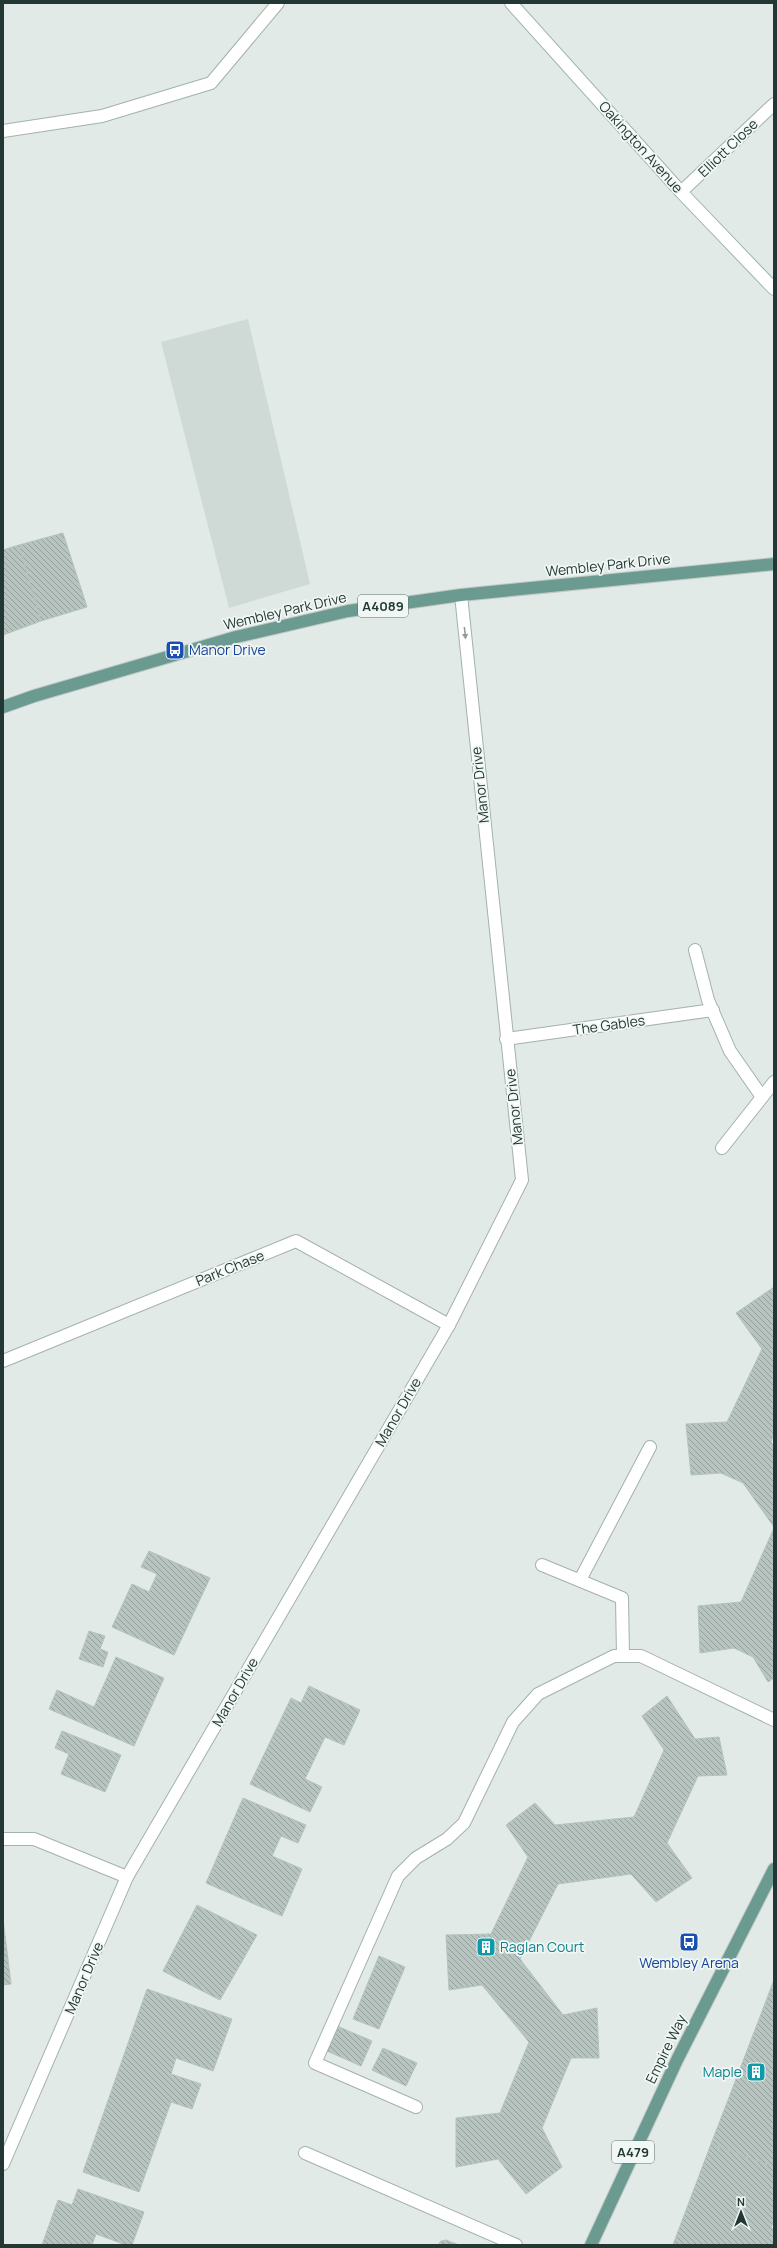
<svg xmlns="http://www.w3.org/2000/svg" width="777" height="2248" viewBox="0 0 777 2248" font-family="Manrope,sans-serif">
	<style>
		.built { fill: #cfd9d5 }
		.building { fill: url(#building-back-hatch); stroke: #b4c3bd }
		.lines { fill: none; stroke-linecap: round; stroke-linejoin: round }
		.lane-casing { stroke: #a4b1ad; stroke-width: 14 }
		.street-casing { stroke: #a4b1ad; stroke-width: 14 }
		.secondary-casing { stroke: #a1b4ae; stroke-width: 14 }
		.primary-casing { stroke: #c1c7c6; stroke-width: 14 }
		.lane { stroke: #fff; stroke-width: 12 }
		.street { stroke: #fff; stroke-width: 12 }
		.secondary { stroke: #fff; stroke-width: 12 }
		.primary { stroke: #6a9a90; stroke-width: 12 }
		.oneway { fill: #919c9a }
		.labels { text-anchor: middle; stroke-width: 3.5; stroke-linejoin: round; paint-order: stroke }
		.shield { fill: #f1f7f4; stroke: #61716e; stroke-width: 1 }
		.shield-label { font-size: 13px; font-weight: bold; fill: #233834 }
		.street-label { font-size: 14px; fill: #233834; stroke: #f1f7f4 }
		.transit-label { font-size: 14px; fill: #164399; stroke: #f1f7f4; text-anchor: start }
		.culture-label { font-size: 14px; fill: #0d838f; stroke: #f1f7f4; text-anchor: start }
	</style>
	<defs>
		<pattern id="building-back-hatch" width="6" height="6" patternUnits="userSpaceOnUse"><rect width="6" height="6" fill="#b7c4bf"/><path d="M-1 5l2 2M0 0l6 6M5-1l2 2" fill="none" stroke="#94a09c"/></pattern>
	</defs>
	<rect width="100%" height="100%" fill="#e1eae6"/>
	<!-- built -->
	<polygon class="built" points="248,319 310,584 229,608 161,342"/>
	<!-- building -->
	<g class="building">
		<polygon points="63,533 87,607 41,621 19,545"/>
		<polygon points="19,545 41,621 3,635 3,550"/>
		<polygon points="774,1287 774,1434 771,1442 774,1446 774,1527 743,1483 721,1473 691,1475 686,1424 727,1422 762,1349 736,1313"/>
		<polygon points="774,1528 774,1678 768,1682 753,1657 734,1648 700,1653 698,1606 741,1602"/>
		<polygon points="149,1551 210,1578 174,1655 112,1627 132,1584 149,1592 157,1574 141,1567"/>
		<polygon points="89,1631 105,1636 100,1649 108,1652 103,1667 79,1659"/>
		<polygon points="116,1657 164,1678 134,1746 49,1709 57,1690 94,1707"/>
		<polygon points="309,1686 360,1710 344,1745 325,1737 305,1779 322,1787 310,1812 250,1784 291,1698 301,1703"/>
		<polygon points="667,1696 695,1739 719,1737 727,1775 698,1776 667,1843 692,1878 656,1902 631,1874 558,1884 520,1959 563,2015 597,2008 599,2058 571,2058 542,2128 562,2167 526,2194 498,2159 456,2167 456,2118 500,2113 529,2042 482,1985 449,1990 446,1935 491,1934 528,1857 506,1825 535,1803 555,1825 634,1817 664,1750 642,1716"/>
		<polygon points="62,1731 121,1755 105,1792 61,1774 69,1754 55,1748"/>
		<polygon points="243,1798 306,1825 298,1843 281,1836 272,1856 302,1869 282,1916 206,1883"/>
		<polygon points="197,1905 257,1935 220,2000 163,1971"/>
		<polygon points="3,1919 11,1984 3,1985"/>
		<polygon points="379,1956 405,1967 379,2029 353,2019"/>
		<polygon points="774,1980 774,2219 771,2228 774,2229 774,2245 673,2245"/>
		<polygon points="774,1980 774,2000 768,1997"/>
		<polygon points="147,1989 232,2019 213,2071 176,2058 171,2074 201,2084 192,2109 171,2102 139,2192 83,2172"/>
		<polygon points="768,1997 774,2000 774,2167 711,2144"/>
		<polygon points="337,2026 372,2041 361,2066 327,2051"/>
		<polygon points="383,2048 417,2063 406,2086 372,2070"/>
		<polygon points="711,2144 774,2167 774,2219 771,2228 774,2229 774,2245 673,2245"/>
		<polygon points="78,2189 144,2212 132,2245 126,2245 96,2234 92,2245 42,2245 58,2200 72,2205"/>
		<polygon points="446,2240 459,2245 438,2245 441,2241"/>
	</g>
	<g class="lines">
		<defs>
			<g id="lane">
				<polyline points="695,950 708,1000 730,1051 762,1097"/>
				<polyline points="506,1039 713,1010"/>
				<polyline points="722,1148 774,1082"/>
				<polyline points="542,1565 622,1598 623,1656"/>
				<polyline points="580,1580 650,1447"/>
				<polyline points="416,2107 315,2063 398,1876 416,1858 447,1839 464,1823 513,1722 538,1694 614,1656 641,1656 774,1720"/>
			</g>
			<g id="street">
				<polyline points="3,131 102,116 211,83 278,3"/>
				<polyline points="681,192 774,104"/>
				<polyline points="3,1361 296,1241 449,1325"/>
				<polyline points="3,1839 34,1839 127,1877"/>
				<polyline points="305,2153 516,2245"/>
				<polyline points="3,2164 127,1877 449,1325 522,1180 461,595"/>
			</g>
			<polyline id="secondary" points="511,3 681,192 774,289"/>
			<g id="primary">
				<polyline points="3,707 34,696 236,637 348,611 461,595 774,564"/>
				<polyline points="591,2245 677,2060 774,1869"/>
			</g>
		</defs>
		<!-- lane casing -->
		<use href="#lane" class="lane-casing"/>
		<!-- street casing -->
		<use href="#street" class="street-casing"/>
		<!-- secondary casing -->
		<use href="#secondary" class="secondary-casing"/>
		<!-- primary casing -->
		<use href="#primary" class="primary-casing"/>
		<!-- lane -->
		<use href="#lane" class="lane"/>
		<!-- street -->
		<use href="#street" class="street"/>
		<!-- secondary -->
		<use href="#secondary" class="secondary"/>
		<!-- primary -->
		<use href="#primary" class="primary"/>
	</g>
	<!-- one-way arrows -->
	<defs><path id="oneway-solid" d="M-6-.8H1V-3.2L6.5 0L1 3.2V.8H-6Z"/></defs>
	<use class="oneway" href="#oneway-solid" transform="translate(465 633) rotate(84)"/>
	<!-- icons -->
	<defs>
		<symbol id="bus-square" viewBox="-11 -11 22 22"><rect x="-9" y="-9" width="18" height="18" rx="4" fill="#1a4fb4" stroke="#f1f7f4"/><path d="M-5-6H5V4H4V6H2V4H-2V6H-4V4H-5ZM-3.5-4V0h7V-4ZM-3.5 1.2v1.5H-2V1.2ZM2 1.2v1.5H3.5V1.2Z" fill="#fff"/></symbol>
		<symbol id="building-square" viewBox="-11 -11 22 22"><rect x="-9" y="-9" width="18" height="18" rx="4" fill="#0f9aa8" stroke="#f1f7f4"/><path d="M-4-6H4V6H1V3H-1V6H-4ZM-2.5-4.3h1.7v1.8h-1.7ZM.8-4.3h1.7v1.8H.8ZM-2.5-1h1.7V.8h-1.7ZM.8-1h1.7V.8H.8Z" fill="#fff"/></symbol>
	</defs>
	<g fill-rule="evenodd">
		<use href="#bus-square" x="164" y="639" width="22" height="22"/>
		<use href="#bus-square" x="678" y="1931" width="22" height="22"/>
		<use href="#building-square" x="475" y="1936" width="22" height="22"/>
		<use href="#building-square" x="745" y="2061" width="22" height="22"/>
	</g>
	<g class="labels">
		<!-- shield labels -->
		<g class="shield">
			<rect x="358" y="595" width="50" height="22" rx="3"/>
			<rect x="612" y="2141" width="42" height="22" rx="3"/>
		</g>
		<g class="shield-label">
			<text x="383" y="611">A4089</text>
			<text x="633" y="2157">A479</text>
		</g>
		<!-- street labels -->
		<g class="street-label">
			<text transform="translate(641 147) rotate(48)" y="5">Oakington Avenue</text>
			<text transform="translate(728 148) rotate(-44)" y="5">Elliott Close</text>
			<text transform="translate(608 565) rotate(-6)" y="5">Wembley Park Drive</text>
			<text transform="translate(285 611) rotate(-13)" y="5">Wembley Park Drive</text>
			<text transform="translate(480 785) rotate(-96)" y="5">Manor Drive</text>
			<text transform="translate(609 1025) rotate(-8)" y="5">The Gables</text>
			<text transform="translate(514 1107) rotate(-96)" y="5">Manor Drive</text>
			<text transform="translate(230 1268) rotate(-22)" y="5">Park Chase</text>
			<text transform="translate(398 1412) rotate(-60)" y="5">Manor Drive</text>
			<text transform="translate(235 1692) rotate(-60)" y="5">Manor Drive</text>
			<text transform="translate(84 1978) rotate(-67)" y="5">Manor Drive</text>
			<text transform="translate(666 2049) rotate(-64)" y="5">Empire Way</text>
		</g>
		<!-- transit labels -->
		<g class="transit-label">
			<text x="189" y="655">Manor Drive</text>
			<text x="689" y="1968" text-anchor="middle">Wembley Arena</text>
		</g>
		<!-- culture labels -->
		<g class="culture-label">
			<text x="500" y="1952">Raglan Court</text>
			<text x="742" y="2077" text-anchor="end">Maple</text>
		</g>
	</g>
	<!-- border -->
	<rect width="777" height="2248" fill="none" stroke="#233834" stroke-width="8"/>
	<!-- north arrow -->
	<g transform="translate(741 2212)" stroke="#f1f7f4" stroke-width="3" paint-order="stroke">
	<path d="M0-3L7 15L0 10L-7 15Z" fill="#233834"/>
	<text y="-6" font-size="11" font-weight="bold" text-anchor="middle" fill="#233834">N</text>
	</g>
</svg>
